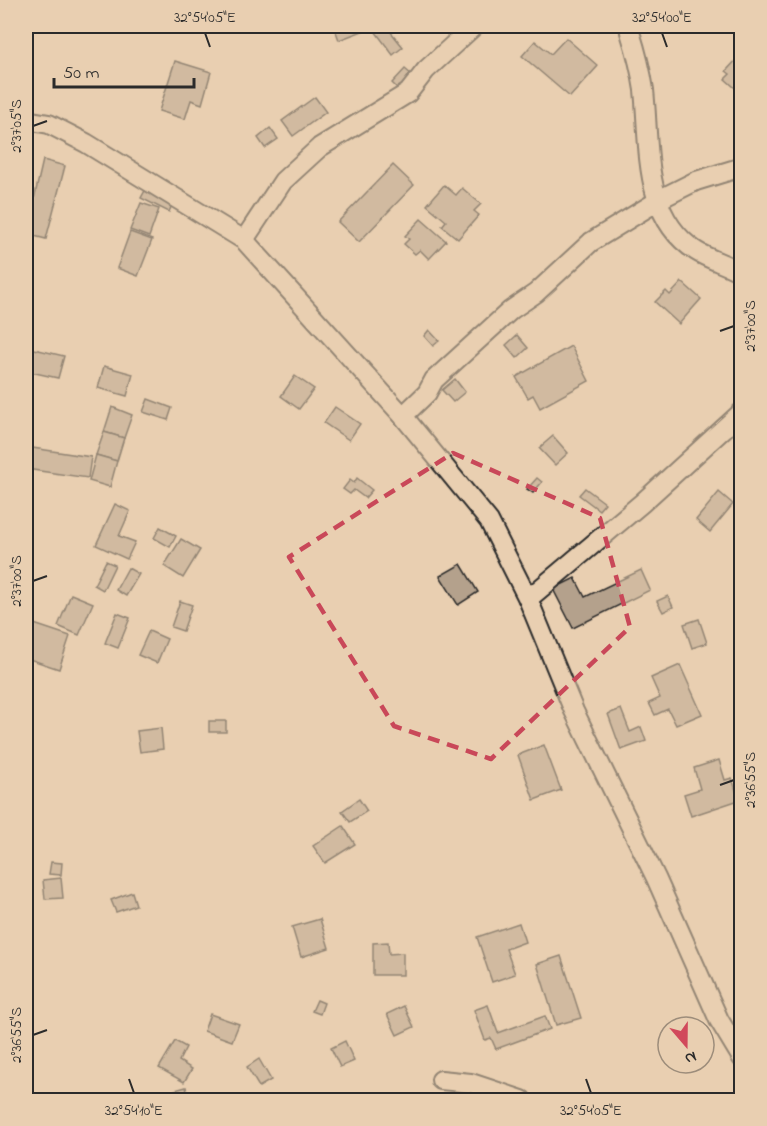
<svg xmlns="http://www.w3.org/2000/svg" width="767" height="1126" viewBox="0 0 767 1126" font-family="'Indie Flower',sans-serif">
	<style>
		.building { fill: #b4a18c; stroke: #2b2b2b; stroke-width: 1.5 }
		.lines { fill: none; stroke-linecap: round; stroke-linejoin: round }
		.street-casing { stroke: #2b2b2b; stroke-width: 22 }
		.street { stroke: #e9cfb1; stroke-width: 18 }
		.marked { fill: none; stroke: #c94859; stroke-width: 4.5; stroke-dasharray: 12 8; stroke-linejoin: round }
		.ticks { fill: none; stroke: #2b2b2b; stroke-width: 2 }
		.neatline { fill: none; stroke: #2b2b2b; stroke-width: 2 }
		.ticks-label { font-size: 15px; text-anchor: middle; fill: #2b2b2b }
	</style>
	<rect width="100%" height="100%" fill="#e9cfb1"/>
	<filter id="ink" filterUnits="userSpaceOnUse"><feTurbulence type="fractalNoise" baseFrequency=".0167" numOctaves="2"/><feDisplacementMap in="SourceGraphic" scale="12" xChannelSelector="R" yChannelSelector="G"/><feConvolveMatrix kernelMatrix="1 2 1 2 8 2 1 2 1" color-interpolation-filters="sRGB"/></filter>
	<g filter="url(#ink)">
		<!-- building -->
		<g class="building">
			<polygon points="334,26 373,26 373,27 339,40"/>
			<polygon points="382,26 386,26 403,47 393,55 375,31"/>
			<polygon points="566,38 598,66 570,97 522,56 535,41 551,54"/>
			<polygon points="740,56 742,57 742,94 725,79 730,74 726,71"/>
			<polygon points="175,61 211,72 202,104 191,100 185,119 159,111"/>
			<polygon points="405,69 412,75 399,90 392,83"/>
			<polygon points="315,97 326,112 293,136 282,121"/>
			<polygon points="270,128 278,139 265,148 258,138"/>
			<polygon points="43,160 65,166 46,239 26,234"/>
			<polygon points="393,165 414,185 359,242 338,222"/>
			<polygon points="444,185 456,195 462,188 481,204 474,211 479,215 458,239 442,226 446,221 427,205"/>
			<polygon points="147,187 174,200 169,212 141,198"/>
			<polygon points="141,203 159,209 149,237 130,230"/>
			<polygon points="421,219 446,241 429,259 420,250 415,254 404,244 409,239 405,236"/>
			<polygon points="130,232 152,240 138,276 117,268"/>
			<polygon points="682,282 701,299 679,324 655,302 666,291 670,295"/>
			<polygon points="429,330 439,341 433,346 424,336"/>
			<polygon points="517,335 528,348 517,358 506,345"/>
			<polygon points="571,346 589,381 540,408 533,395 528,398 516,377"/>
			<polygon points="26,347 64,356 58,378 26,371"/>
			<polygon points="104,366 133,374 127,396 98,388"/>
			<polygon points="295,376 314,389 299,409 281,396"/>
			<polygon points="455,379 465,392 453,402 442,390"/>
			<polygon points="148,399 172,408 168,420 143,412"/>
			<polygon points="112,407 132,415 124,438 104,432"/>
			<polygon points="335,407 360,424 349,440 324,423"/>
			<polygon points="104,432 124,438 117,461 96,455"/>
			<polygon points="553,436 568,453 555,465 539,448"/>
			<polygon points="26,447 91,457 88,478 26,469"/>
			<polygon points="96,455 117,461 110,487 89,481"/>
			<polygon points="357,478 372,490 365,498 354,490 350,494 343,489 350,480 354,483"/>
			<polygon points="537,478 542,482 533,493 527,489"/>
			<polygon points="585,488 605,503 599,510 579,495"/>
			<polygon points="719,492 733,504 710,532 696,520"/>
			<polygon points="115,504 130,511 119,536 135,542 127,559 96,545"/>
			<polygon points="160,527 176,536 170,547 154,538"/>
			<polygon points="181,539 200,550 183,578 164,566"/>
			<polygon points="106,561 115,565 103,590 94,585"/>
			<polygon points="461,564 478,592 458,605 440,576"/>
			<polygon points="128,568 139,574 126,596 116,590"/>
			<polygon points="641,570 650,590 573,628 553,589 575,578 585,597"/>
			<polygon points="71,594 93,603 79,635 58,626"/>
			<polygon points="668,596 673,607 663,612 657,601"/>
			<polygon points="180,601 192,605 183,631 171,627"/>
			<polygon points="117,613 130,618 118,648 105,643"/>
			<polygon points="699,619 707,643 692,648 684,624"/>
			<polygon points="31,623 70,636 59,669 26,658 26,639"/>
			<polygon points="149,631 167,639 157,663 138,655"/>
			<polygon points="680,665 702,714 676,725 668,709 655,715 649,703 660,698 651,678"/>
			<polygon points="621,709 630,732 641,727 646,741 621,750 608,714"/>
			<rect x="209" y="721" width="17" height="11"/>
			<polygon points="161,728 163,749 140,752 137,731"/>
			<polygon points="544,745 561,790 534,800 518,755"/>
			<polygon points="719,760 725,780 732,778 739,800 691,816 684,794 700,789 694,768"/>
			<polygon points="359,799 367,811 350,822 342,811"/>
			<polygon points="343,826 355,844 325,863 313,846"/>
			<polygon points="51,862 62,863 61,875 49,874"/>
			<polygon points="61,878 63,898 45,899 43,880"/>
			<polygon points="132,892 136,905 116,912 111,900"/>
			<polygon points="320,919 329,948 301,957 292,927"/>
			<polygon points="519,923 525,942 506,949 515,974 492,982 477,937"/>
			<polygon points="388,942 389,954 403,953 403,975 373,975 373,943"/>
			<polygon points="561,956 581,1018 556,1025 537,964"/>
			<polygon points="317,1000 324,1003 320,1014 312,1011"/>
			<polygon points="488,1005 498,1033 545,1016 550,1029 496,1049 491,1038 485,1040 474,1010"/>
			<polygon points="404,1006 414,1027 397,1035 387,1014"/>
			<polygon points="210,1014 239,1024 232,1041 204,1031"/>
			<polygon points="175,1041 186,1047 179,1061 192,1069 184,1082 159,1068"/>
			<polygon points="345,1041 354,1061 340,1067 331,1048"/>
			<polygon points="259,1059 271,1080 259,1087 247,1067"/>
			<polygon points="186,1087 189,1100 177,1100 175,1090"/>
		</g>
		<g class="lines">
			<defs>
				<g id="street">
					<path d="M630,32C636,51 641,70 644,90C650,146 642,216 696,251C710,260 727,264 742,273"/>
					<polyline points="26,120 49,124 86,143 244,240 403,416 489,521 528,599 574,711 656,878 719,1020 742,1058"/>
					<polyline points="244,240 283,181 320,147 408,93 426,70 474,26"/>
					<polyline points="403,416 427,393 434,380 511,310 536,293 591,242 666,196 696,181 742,167"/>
					<polyline points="528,599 642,503 742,412"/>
					<polyline points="441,1080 471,1083 522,1100"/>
				</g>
			</defs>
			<!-- street casing -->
			<use href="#street" class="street-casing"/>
			<!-- street -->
			<use href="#street" class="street"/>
		</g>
	</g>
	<!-- marked area -->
	<path d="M0 0H767V1126H0ZM453,453L600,518L630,627L491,759L394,726L289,557Z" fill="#e9cfb1" fill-opacity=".55" fill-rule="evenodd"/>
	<path class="marked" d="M453,453L600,518L630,627L491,759L394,726L289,557Z"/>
	<!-- ticks -->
	<path class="ticks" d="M205,33L210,47M662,33L667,47M33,126L47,121M720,331L734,326M33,581L47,576M720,785L734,780M33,1035L47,1030M129,1079L134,1093M586,1079L591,1093"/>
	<!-- margin -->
	<rect width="767" height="1126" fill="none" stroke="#e9cfb1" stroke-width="66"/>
	<!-- north arrow -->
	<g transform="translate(686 1045) rotate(160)"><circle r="28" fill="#e9cfb1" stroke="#9d8d7b" stroke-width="1.5"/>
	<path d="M0-4.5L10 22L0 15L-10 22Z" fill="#d1495b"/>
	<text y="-9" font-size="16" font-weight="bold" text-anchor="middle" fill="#2b2b2b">N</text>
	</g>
	<!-- scale -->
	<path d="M54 78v9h140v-9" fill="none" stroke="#2b2b2b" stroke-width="3"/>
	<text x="63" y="78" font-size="18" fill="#2b2b2b" stroke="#e9cfb1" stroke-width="4.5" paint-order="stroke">50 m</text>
	<rect x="33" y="33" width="701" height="1060" class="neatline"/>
	<g class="ticks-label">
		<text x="205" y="22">32°54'05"E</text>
		<text x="662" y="22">32°54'00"E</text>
		<text transform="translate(16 126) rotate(-90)" y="5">2°37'05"S</text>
		<text transform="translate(750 326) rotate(-90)" y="5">2°37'00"S</text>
		<text transform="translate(16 581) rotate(-90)" y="5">2°37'00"S</text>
		<text transform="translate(750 780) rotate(-90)" y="5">2°36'55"S</text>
		<text transform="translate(16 1035) rotate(-90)" y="5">2°36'55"S</text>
		<text x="134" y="1115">32°54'10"E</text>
		<text x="591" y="1115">32°54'05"E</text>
	</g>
</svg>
